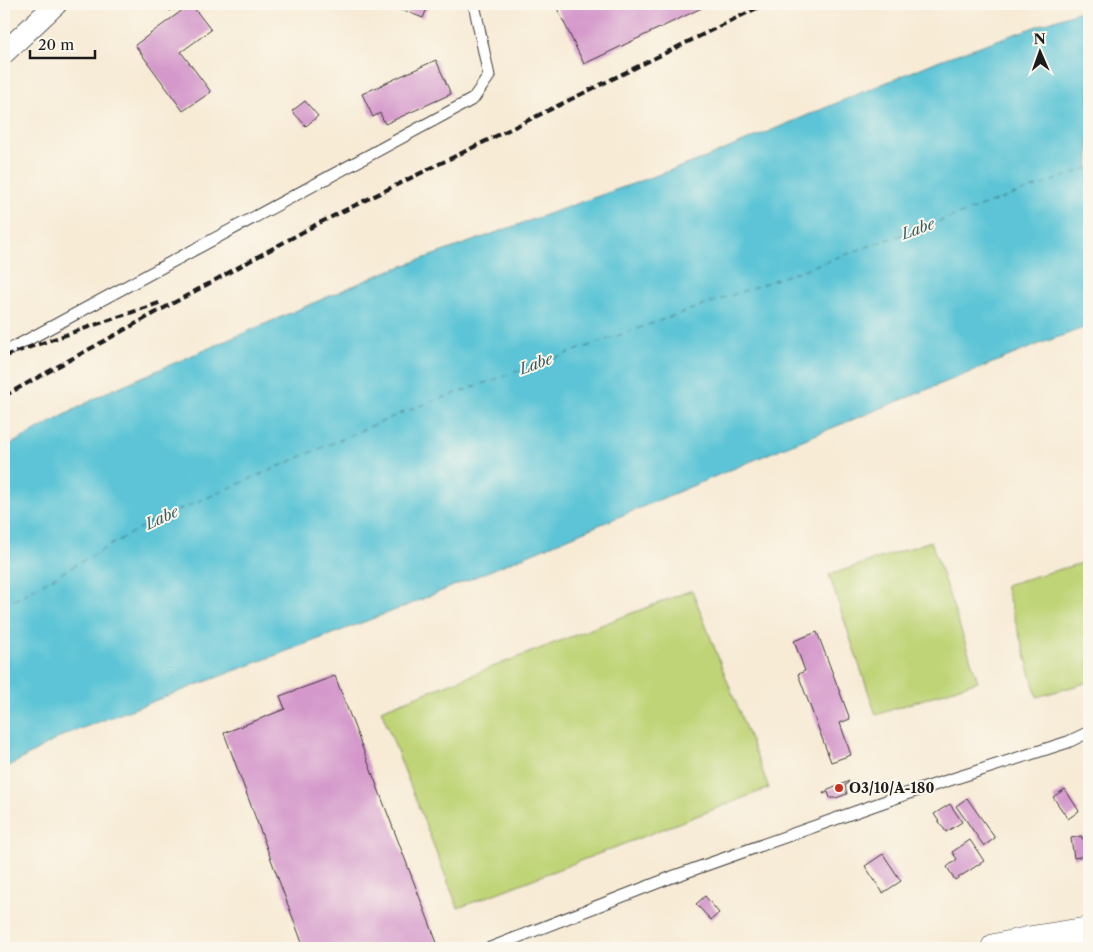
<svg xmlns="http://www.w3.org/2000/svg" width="1093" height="952" viewBox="0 0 1093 952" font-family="'Libre Caslon Text',serif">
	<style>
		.green { fill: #bfd477; stroke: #6e784a }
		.water { fill: #5bc4d6; stroke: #3c7079 }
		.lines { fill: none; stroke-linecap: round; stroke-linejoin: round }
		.ferry { stroke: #355f66; stroke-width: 1; stroke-dasharray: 6 5; stroke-linecap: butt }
		.building { fill: #d498cb }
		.service-casing { stroke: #3d3b38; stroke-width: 13 }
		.minor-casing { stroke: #3d3b38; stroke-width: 23 }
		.secondary-casing { stroke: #3d3b38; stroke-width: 29 }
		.service { stroke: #fff; stroke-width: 11 }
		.minor { stroke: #fff; stroke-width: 21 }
		.secondary { stroke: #fff; stroke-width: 28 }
		.rail { stroke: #1c1c1c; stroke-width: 4; stroke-dasharray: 8 4; stroke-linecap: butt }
		.poi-dot { fill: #c8321e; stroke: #fbf7ec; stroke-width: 2 }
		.labels { text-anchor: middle; stroke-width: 4; stroke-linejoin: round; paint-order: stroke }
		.poi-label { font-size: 14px; font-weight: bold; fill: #1c1c1c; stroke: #fbf7ec; text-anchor: start }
		.water-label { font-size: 15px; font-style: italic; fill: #355f66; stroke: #fbf7ec }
	</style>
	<rect width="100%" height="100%" fill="#fbf7ec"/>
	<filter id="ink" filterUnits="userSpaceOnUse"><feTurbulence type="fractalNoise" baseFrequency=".02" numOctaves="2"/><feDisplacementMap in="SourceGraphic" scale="10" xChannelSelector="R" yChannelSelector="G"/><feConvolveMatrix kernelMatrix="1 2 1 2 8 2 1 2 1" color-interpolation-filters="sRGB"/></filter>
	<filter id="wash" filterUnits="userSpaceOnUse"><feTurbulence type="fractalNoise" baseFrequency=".0096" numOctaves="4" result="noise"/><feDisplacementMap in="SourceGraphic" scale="20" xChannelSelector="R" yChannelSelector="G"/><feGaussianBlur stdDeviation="1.12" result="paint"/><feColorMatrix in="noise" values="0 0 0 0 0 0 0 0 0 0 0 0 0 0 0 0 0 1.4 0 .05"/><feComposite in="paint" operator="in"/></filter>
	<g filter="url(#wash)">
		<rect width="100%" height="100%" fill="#f7ebd6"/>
		<!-- green -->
		<g class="green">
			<polygon points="931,541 978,681 876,715 829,575"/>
			<polygon points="1089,561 1089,682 1037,697 1005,585"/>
			<polygon points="692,590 769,788 458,908 381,710"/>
		</g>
		<!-- water -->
		<polygon class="water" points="1089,8 1089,326 1042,343 785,447 401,608 64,735 4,769 4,448 105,393 383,273 705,158 940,60"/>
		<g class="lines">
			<!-- ferry -->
			<polyline class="ferry" points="4,606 149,523 406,411 1089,168"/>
		</g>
		<g id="blocks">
			<!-- building -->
			<g class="building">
				<polygon points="164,4 178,4 170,11"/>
				<polygon points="191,4 211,30 181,52 211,92 183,111 135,45"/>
				<polygon points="387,4 429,4 423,18"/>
				<polygon points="560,4 710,4 584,64 556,6"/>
				<polygon points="436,60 451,94 385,124 380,113 373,117 362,94"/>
				<polygon points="305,101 318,116 306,126 292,111"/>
				<polygon points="817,632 850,719 840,723 851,755 831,762 798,674 805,671 794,641"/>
				<polygon points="335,676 439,948 304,948 224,733 285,709 280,696"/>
				<polygon points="849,781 848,783 845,785 847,794 836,798 830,798 828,792 823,794 824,792"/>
				<polygon points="1065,789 1079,811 1068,819 1053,797"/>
				<polygon points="967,798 995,838 984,846 956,806"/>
				<polygon points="950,804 962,822 946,832 934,814"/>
				<polygon points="1082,836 1082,839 1089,837 1089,866 1087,866 1085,856 1074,858 1071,838"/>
				<polygon points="970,840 984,861 955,880 947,867 957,859 952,852"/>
				<polygon points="883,854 901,881 883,893 865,866"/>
				<polygon points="705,896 719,913 711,920 696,904"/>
			</g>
		</g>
	</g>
	<g filter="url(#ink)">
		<use href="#blocks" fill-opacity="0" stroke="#3d3b38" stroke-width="1"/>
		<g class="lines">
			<defs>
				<g id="service">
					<polyline points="7,351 473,99 489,76 474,4"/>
					<polyline points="490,948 672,877 906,794 1068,742 1089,732"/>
				</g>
				<polyline id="minor" points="4,53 56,4"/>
				<polyline id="secondary" points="995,948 1032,940 1089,931"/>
			</defs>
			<!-- service casing -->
			<use href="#service" class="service-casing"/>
			<!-- minor casing -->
			<use href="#minor" class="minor-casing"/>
			<!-- secondary casing -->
			<use href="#secondary" class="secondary-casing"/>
			<!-- service -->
			<use href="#service" class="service"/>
			<!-- minor -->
			<use href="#minor" class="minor"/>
			<!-- secondary -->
			<use href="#secondary" class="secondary"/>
			<!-- rail -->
			<g class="rail">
				<polyline points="4,356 162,302"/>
				<polyline points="4,396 319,223 765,4"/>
			</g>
		</g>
	</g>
	<!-- markers -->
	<circle class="poi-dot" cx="839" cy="788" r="5"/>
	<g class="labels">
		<!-- poi labels -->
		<g class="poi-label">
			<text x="849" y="793">O3/10/A-180</text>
		</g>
		<!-- water labels -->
		<g class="water-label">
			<text transform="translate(918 229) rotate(-20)" y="5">Labe</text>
			<text transform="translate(536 364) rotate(-20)" y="5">Labe</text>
			<text transform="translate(162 518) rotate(-25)" y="5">Labe</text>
		</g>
	</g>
	<!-- margin -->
	<rect width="1093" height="952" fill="none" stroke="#fbf7ec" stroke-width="20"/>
	<!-- north arrow -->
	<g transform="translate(1040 52) rotate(358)" stroke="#fbf7ec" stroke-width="4" paint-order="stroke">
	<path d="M0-4L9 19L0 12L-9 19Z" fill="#1c1c1c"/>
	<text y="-8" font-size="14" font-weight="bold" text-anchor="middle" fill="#1c1c1c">N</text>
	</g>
	<!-- scale -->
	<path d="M30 50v8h65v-8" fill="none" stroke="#1c1c1c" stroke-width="2.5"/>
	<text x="38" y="50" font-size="15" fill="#1c1c1c" stroke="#fbf7ec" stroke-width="4" paint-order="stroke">20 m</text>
</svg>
